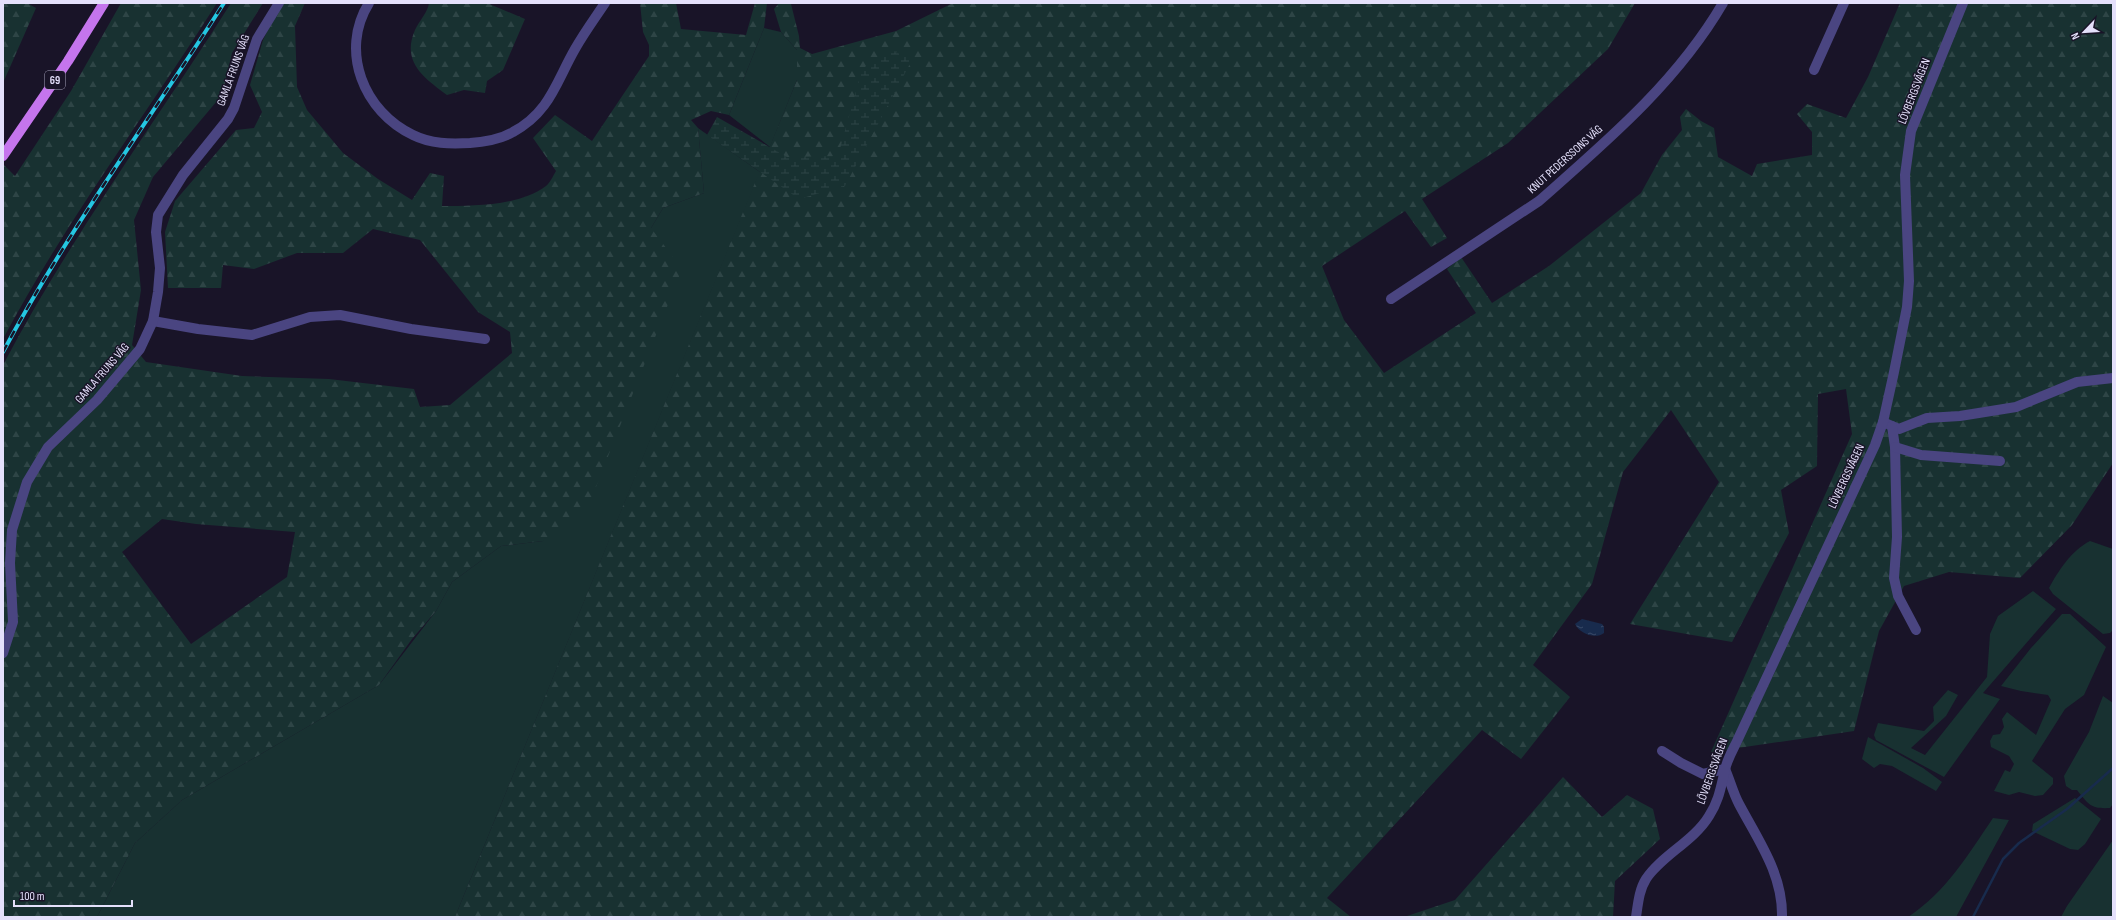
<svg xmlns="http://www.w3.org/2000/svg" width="2116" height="920" viewBox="0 0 2116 920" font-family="'Sofia Sans Condensed',sans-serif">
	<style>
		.grass { fill: #183131 }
		.forest { fill: url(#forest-firs); fill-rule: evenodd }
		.wetland { fill: url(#wetland-marsh) }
		.water { fill: url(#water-ripples) }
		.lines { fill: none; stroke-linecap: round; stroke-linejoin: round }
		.stream { stroke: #182b4d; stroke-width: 2.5 }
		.minor { stroke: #4a4581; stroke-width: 10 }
		.major { stroke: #c575ed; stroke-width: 10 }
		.rail-casing { stroke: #24c6e2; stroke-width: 4 }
		.rail { stroke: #191428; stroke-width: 2.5; stroke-dasharray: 8; stroke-linecap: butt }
		.labels { text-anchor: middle; stroke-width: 3; stroke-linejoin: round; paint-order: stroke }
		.shield { fill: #191428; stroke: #a7a3bc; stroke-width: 1 }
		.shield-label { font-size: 11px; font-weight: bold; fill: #e4e0fb }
		.street-label { font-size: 12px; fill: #e4e0fb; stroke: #191428 }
	</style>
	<defs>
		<pattern id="forest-firs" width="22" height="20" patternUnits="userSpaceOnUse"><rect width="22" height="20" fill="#183131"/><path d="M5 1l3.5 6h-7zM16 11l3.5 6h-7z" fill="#2e4546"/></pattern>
		<pattern id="wetland-marsh" width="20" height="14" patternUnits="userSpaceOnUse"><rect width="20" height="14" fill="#183131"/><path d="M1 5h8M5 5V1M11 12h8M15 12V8" fill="none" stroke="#2e4546"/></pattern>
		<pattern id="water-ripples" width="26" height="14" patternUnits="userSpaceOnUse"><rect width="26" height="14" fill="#182b4d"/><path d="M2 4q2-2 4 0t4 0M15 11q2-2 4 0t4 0" fill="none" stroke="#394968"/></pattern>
	</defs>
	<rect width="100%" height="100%" fill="#191428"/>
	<!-- grass -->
	<g class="grass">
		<polygon points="764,28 781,32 797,50 797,80 770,147 729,115"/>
		<polygon points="698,128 760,172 455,917 97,917 135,843 182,800 379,685 436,611 452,582 501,546 543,541 651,228 663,208 704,193"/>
		<path d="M2090,541L2113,549V630L2110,633L2103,634L2053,594L2049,588C2058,571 2072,550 2090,541Z"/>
		<polygon points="2033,591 2056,609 1983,693 2000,699 1944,777 1876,740 1874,735 1878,723 1924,731 1934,721 1933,707 1948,690 1958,695 1946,716 1911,748 1925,755 1987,677 1990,634 1998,616"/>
		<polygon points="2062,614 2070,614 2106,647 2084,695 2065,709 2032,761 2053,778 2053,784 2043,795 2035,796 2019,792 2009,795 1994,791 2005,770 2010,772 2014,764 2009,756 1991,747 1990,741 1993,735 2000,734 2004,727 2002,719 2007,712 2036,735 2051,700 2048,695 2021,691 2001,686 2031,648"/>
		<path d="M2103,696L2113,703V804L2110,808C2091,809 2089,805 2077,790H2072L2066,786L2064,776L2089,732Z"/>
		<polygon points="1868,737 1923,768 1942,782 1936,791 1892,766 1880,764 1874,768 1862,759"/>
		<polygon points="2075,798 2101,819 2085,844 2078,850 2070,849 2032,831 2033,824"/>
		<path d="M1993,818L2009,820L1956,917H1908C1946,892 1968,855 1993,818Z"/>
		<polygon points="2113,840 2113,917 2061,917 2067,906"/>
	</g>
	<!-- forest -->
	<g class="forest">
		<polygon points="3,3 27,3 36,8 3,83"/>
		<path d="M121,3H217C146,115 65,222 3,339V164L15,176L71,91Z"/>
		<path d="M231,3H263L232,53L222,95L153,177L134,220L141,290L132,345L146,362L242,376L329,379L414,389L420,407L450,405L512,353L510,332L478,312L420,240L373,229L343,253H297L254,269L223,265L221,288H168L165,232L175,201L236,130L254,128L262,112L250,85L263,40L281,3H305L295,26L297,87L307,110L343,153L378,179L412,200L430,173L444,176L442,206C472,206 520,206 546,186C550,183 553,176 556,171L533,138L555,115L592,141L649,56V45L643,32L640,3H676L681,29L746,35L755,3H767L764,28L729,115L711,111L691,120L698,128L704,193L663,208L651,228L682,269L590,502L543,541L501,546L452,582L436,611L412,639L379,685L182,800L135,843L97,917H3V365C70,238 155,123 231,3ZM162,519L196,524L295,532L287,577L191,644L122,552Z"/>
		<path d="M429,3H487L525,19L503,70L487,81L485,93L464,90L447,95C424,78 401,62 415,30C419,21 428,12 429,3Z"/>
		<polygon points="779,3 791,4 799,36 800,48 812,54 896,31 953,3 1635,3 1608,49 1508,143 1422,199 1447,238 1431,247 1405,211 1322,266 1344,320 1384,373 1476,313 1447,269 1461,257 1492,303 1549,266 1641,193 1662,155 1682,130 1680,117 1686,109 1701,121 1714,128 1718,157 1752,176 1757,164 1812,155 1812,132 1797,114 1807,104 1846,118 1868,77 1900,3 2113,3 2113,463 2072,525 2020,578 1949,572 1904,586 1879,631 1854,731 1711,752 1852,434 1846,389 1818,394 1817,466 1781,490 1789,533 1732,642 1630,624 1719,482 1671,410 1623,472 1592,584 1533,665 1570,697 1521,759 1482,730 1327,898 1351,917 455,917 797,80 797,50 781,32 774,9"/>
		<polygon points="1563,777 1602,817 1627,795 1653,809 1660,839 1615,881 1613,917 1404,917 1455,900"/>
	</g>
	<!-- wetland -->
	<polygon class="wetland" points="890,49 912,60 845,186 799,199 707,135 717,117 787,157 838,156 862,69"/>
	<!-- water -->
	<path class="water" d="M1582,619L1602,624L1604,627V633C1595,640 1579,633 1575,624Z"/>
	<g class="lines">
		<!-- stream -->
		<polyline class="stream" points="1973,917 2003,859 2019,843 2067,809 2113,768"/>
		<!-- minor -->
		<g class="minor">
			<path d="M369,3C339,51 364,112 413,135C431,144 450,144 470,143C483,142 501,139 513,132C550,112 556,82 575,49C584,33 595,18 605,3"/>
			<polyline points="1814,70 1844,3"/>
			<path d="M1391,299L1539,201C1607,141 1677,82 1723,3"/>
			<polyline points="153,321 198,329 252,335 310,317 340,315 411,329 485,339"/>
			<polyline points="1883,422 1899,429 1927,418 1960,416 2016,407 2077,382 2113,378"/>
			<polyline points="1892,426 1895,447 1897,537 1894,578 1898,596 1916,630"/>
			<polyline points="1895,447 1921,455 2000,461"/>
			<polyline points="3,653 13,622 10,563 12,530 27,482 48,447 97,400 140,349 153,321 158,292 160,268 156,232 158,215 183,175 228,119 234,108 257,39 279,3"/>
			<path d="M1662,751L1681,763L1703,774L1725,769C1730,780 1733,793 1739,804C1758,840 1783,874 1782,917"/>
			<path d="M1636,917C1638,904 1639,890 1646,879C1661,856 1694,841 1709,816C1719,801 1721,786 1725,770C1727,759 1734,748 1738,739L1875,445L1883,422L1894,372L1907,307L1909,281L1905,175L1911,131L1963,3"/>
		</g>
		<!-- major -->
		<polyline class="major" points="3,156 68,61 104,3"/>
		<defs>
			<path id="rail" d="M3,352C68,230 150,119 224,3"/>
		</defs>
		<!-- rail casing -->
		<use href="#rail" class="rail-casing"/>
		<!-- rail -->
		<use href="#rail" class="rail"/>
	</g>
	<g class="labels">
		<!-- shield labels -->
		<rect class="shield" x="45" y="71" width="20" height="18" rx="3"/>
		<g class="shield-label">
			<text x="55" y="84">69</text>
		</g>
		<!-- street labels -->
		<g class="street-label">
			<text transform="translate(233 70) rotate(-70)" y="4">GAMLA FRUNS VÄG</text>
			<text transform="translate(1914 91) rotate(-69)" y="4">LÖVBERGSVÄGEN</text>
			<text transform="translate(1565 159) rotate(-42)" y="4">KNUT PEDERSSONS VÄG</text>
			<text transform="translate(102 373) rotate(-49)" y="4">GAMLA FRUNS VÄG</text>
			<text transform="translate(1846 476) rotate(-65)" y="4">LÖVBERGSVÄGEN</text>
			<text transform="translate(1712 771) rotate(-70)" y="4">LÖVBERGSVÄGEN</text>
		</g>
	</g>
	<!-- border -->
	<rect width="2116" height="920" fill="none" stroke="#e4e0fb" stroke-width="8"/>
	<!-- north arrow -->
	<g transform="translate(2084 32) rotate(245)" stroke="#191428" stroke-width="3" paint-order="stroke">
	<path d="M0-3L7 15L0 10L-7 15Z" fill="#e4e0fb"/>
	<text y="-6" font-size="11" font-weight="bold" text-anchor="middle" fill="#e4e0fb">N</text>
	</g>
	<!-- scale -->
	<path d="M14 900v6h118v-6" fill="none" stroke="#e4e0fb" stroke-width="2"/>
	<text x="20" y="900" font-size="12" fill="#e4e0fb" stroke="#191428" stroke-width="3" paint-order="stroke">100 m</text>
</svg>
